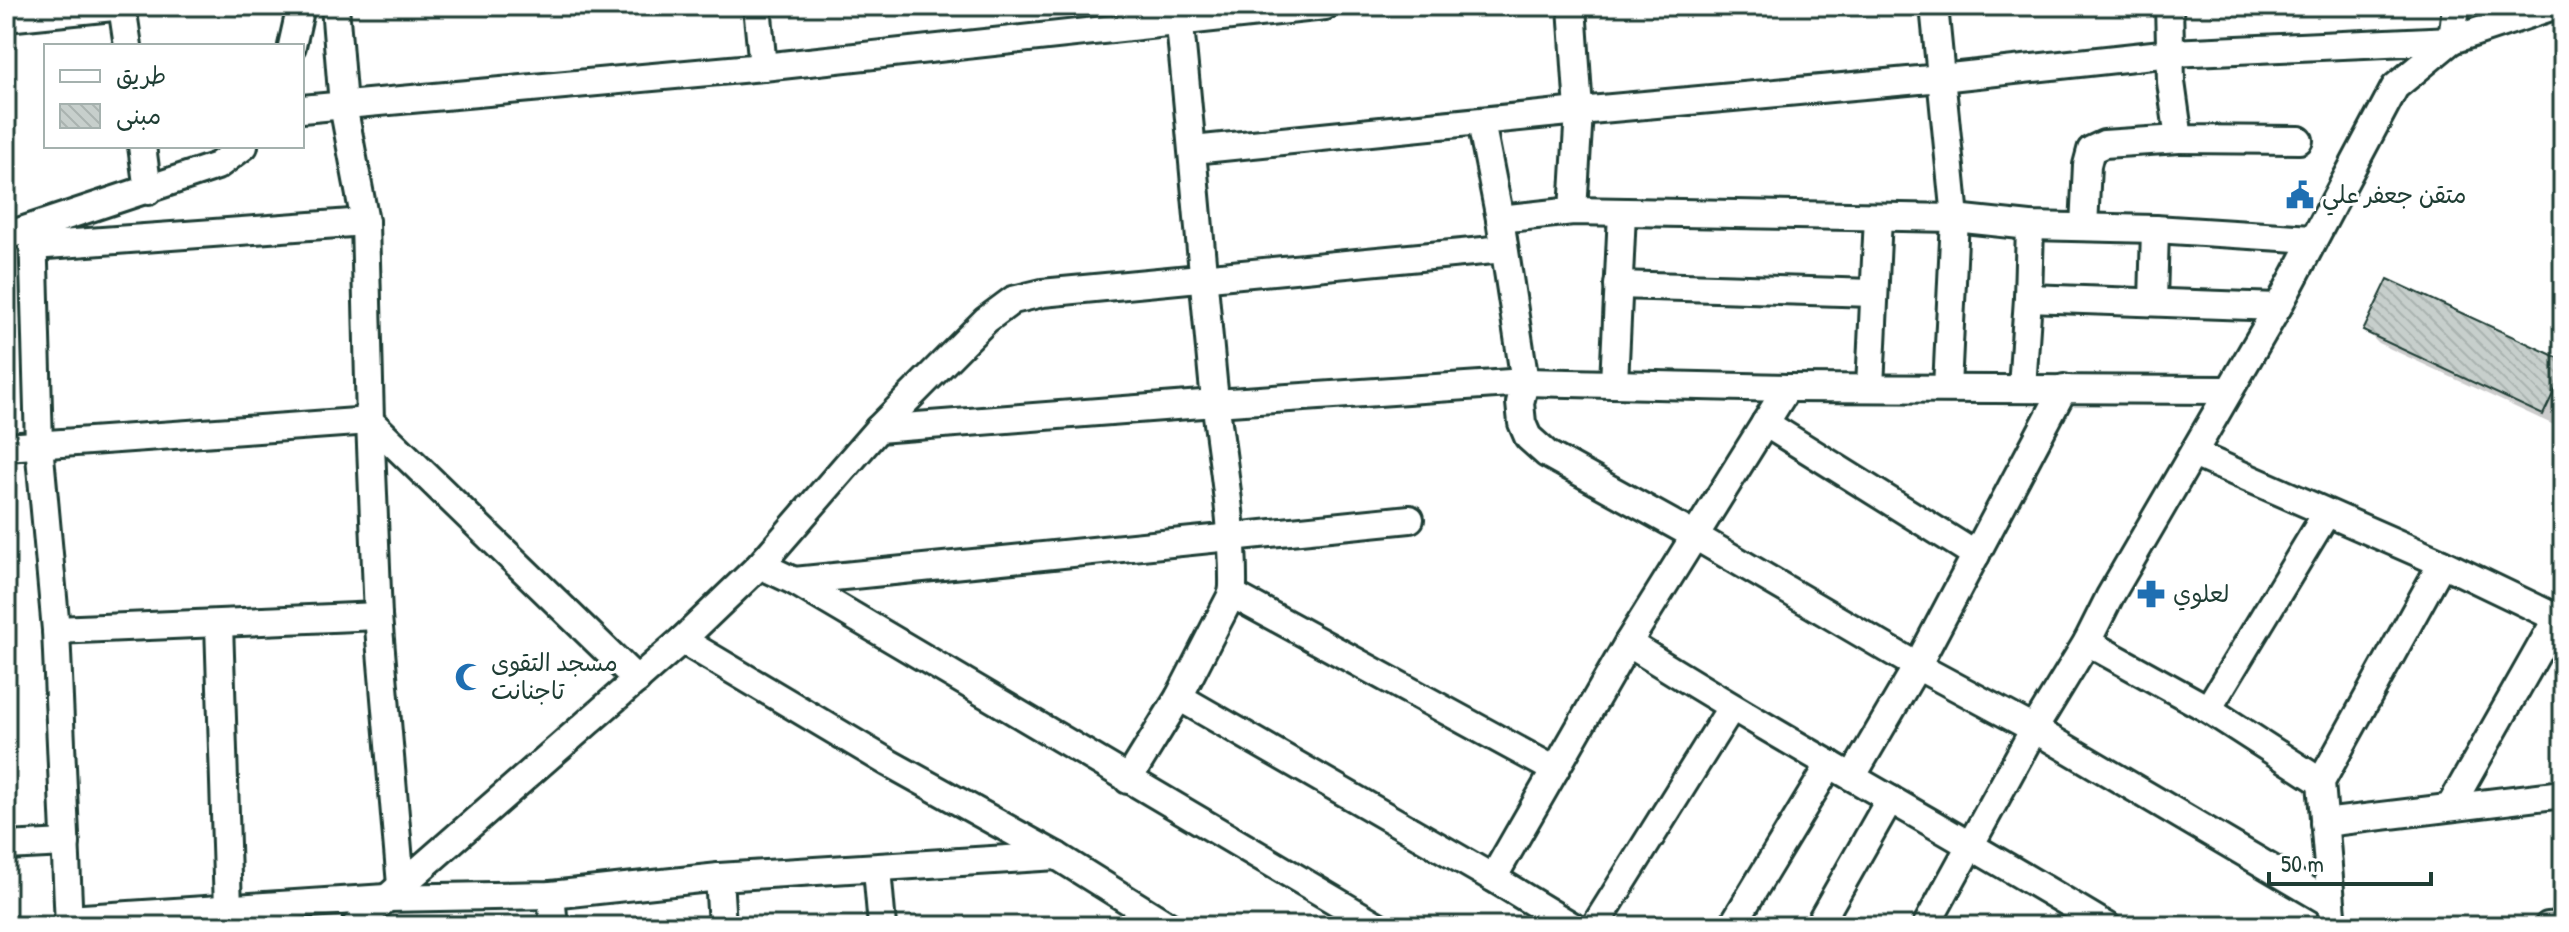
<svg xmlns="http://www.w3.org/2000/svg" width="2569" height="932" viewBox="0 0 2569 932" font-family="'Patrick Hand','Playpen Sans Arabic',sans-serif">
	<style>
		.shadow { fill: #0003 }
		.building { fill: url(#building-back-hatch); stroke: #1f3d34; stroke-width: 2 }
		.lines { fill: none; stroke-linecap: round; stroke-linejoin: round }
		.minor-casing { stroke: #1f3d34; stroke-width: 32 }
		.minor { stroke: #fff; stroke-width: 26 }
		.labels { text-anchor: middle; stroke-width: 6; stroke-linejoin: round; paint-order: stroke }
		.poi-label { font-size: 24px; fill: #1f3d34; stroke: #fff; text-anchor: start }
	</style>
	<defs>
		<pattern id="building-back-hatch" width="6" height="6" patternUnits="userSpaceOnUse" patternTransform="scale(2)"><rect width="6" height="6" fill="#c7cfcc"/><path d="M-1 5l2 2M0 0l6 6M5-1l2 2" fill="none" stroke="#aab3b0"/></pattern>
	</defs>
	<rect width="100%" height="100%" fill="#fff"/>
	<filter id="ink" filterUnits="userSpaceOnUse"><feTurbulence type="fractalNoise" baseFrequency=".0125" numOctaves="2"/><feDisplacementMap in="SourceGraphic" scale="16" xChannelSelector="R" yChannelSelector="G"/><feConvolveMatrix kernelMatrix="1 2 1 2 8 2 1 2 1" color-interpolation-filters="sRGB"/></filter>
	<g filter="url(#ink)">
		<!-- shadow -->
		<polygon class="shadow" points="2365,330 2563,362 2563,412 2556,426 2378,343"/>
		<!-- building -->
		<polygon class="building" points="2388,279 2563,360 2563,373 2543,415 2363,331"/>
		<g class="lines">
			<defs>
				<g id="minor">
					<polyline points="122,6 128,46"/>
					<polyline points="335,6 343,105 365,222 370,421 637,680"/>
					<polyline points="757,6 763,67"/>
					<polyline points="1572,6 1579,111 1573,211"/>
					<polyline points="1934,6 1955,218 1947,388"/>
					<polyline points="2169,6 2171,82 2179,139 2299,140"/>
					<polyline points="6,18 123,6"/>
					<polyline points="292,46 301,6"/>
					<polyline points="302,109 763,67 1325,6"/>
					<polyline points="1481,122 1500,219 1525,382 1520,403 1522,423 1528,437 1547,454 1695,536 1917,666 2034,729 2330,903"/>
					<polyline points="142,146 148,191"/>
					<polyline points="1193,150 1579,111 1941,78 2171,53 2452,40 2554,6"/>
					<polyline points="1500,219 1573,211 1955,218 2030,226 2155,229 2312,239"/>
					<polyline points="2084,227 2087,165 2091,150 2104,144 2179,139"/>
					<polyline points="33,228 39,445 56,630 69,926"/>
					<polyline points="6,236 217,166 244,146"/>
					<polyline points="33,246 365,222"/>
					<polyline points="1618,285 1873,293"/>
					<polyline points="2028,298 2278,307"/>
					<polyline points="2153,302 2155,229"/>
					<polyline points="1614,383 1622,213"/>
					<polyline points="1870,387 1878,217"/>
					<polyline points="2022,388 2028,298 2030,226"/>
					<polyline points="1765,423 1976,555"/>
					<polyline points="878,429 1215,403 1525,382 1787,388 2229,390"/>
					<polyline points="6,447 370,421 378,616 401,885"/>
					<polyline points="2194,454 2442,563 2563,621"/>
					<polyline points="760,565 794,581 1378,926"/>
					<polyline points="794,581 1410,519"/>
					<polyline points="1232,594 1555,770"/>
					<polyline points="219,624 228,908"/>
					<polyline points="56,630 378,616"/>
					<polyline points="682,640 889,763 1057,856 1169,926"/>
					<polyline points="2087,642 2208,709 2321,782"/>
					<path d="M1628,643C1785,742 1948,830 2107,926"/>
					<polyline points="1179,697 1493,878 1572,926"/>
					<polyline points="2208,709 2326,514"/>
					<polyline points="1852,777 1917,666 2064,388"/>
					<path d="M1128,780L1179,697L1232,594L1233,587C1234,519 1220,449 1213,381C1201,256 1191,131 1178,6"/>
					<polyline points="2450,807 2557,618"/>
					<polyline points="2324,823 2563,794"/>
					<polyline points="6,846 66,843"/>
					<polyline points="877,869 882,926"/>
					<polyline points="719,877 722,926"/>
					<polyline points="1493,878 1628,643 1787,388"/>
					<polyline points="551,895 554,926"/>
					<polyline points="68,919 386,898 551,895 719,877 1057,856"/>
					<polyline points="355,926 682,640 760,565 878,429 986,320 1013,300 1042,293 1504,249"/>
					<polyline points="1595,926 1731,708"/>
					<polyline points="1732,926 1830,764"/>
					<polyline points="1818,926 1890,799"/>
					<polyline points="1926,926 2034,729 2087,642 2110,596 2278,307 2395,87 2452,40 2456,6"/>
					<polyline points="2333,926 2321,782 2442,563"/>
					<polyline points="2548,926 2563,925"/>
				</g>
			</defs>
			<!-- minor casing -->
			<use href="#minor" class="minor-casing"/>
			<!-- minor -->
			<use href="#minor" class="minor"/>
		</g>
	</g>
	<!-- icons -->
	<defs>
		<symbol id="civic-bare" viewBox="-9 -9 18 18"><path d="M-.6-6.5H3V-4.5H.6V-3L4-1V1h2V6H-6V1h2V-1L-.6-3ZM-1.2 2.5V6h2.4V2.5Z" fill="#1f6fb2" stroke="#fff" stroke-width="2.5" paint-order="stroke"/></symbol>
		<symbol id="pharmacy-bare" viewBox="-9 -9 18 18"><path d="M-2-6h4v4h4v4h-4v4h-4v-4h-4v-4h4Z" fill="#1f6fb2" stroke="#fff" stroke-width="2.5" paint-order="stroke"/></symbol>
		<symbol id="mosque-bare" viewBox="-9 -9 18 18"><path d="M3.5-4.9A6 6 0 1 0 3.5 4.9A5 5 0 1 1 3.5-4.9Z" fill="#1f6fb2" stroke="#fff" stroke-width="2.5" paint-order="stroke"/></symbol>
	</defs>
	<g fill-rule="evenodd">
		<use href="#civic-bare" x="2280" y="175" width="40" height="40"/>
		<use href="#pharmacy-bare" x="2131" y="574" width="40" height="40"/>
		<use href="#mosque-bare" x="449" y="657" width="40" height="40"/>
	</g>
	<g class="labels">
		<!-- poi labels -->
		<g class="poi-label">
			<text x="2322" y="203">متقن جعفر علي</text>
			<text x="2173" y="602">لعلوي</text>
			<text x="491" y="671">مسجد التقوى<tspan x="491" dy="28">تاجنانت</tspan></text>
		</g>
	</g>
	<!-- margin -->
	<rect width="2569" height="932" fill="none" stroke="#fff" stroke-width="32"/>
	<rect x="16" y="16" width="2537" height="900" fill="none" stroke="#1f3d34" stroke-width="3" filter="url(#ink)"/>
	<!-- legend -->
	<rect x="44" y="44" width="260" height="104" fill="#ffffff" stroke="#a5b1ae" stroke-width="2"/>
	<rect x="60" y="70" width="40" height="12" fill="#ffffff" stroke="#a5b1ae" stroke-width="2"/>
	<text x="116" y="84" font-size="24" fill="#1f3d34">طريق</text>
	<rect x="60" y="104" width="40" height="24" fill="url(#building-back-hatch)" stroke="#a5b1ae" stroke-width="2"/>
	<text x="116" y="124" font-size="24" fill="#1f3d34">مبنى</text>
	<!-- scale -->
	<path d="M2269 872v12h162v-12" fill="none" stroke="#1f3d34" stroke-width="4"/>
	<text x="2281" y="872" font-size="24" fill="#1f3d34" stroke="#ffffff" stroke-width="6" paint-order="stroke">50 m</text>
</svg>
